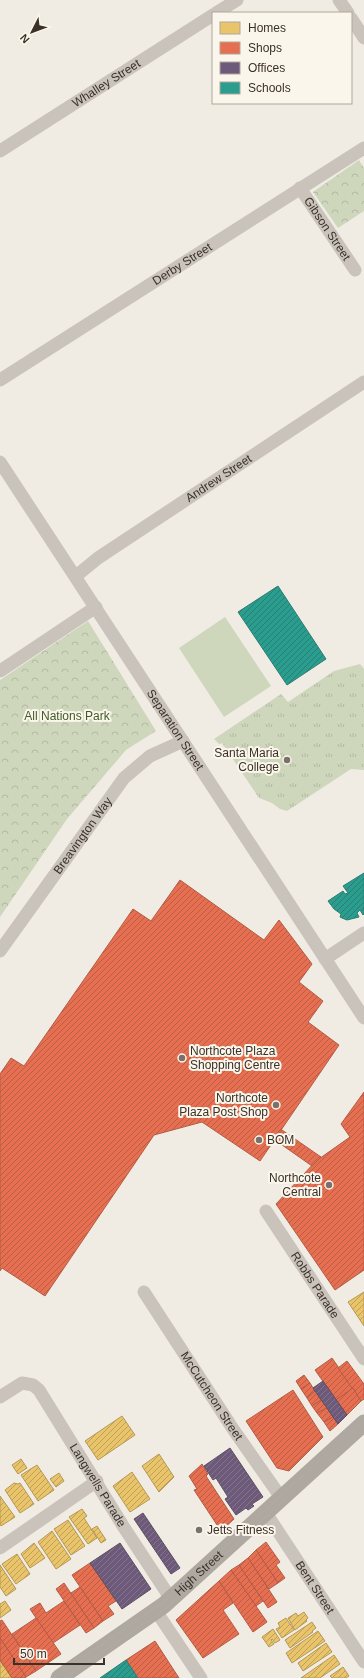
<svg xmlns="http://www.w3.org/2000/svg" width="364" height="1678" viewBox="0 0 364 1678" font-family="Arial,sans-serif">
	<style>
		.grass { fill: url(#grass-tufts) }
		.park { fill: url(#park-crowns) }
		.pitch { fill: #ced7bc }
		.homes { fill: url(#homes-hatch); stroke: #b49856 }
		.shops { fill: url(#shops-hatch); stroke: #b35c45 }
		.offices { fill: url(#offices-hatch); stroke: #5e4d62 }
		.schools { fill: url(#schools-hatch); stroke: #2f7d70 }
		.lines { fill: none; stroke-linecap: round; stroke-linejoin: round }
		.minor { stroke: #c9c3bb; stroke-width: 13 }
		.major { stroke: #aea8a0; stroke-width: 17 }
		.tram { stroke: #b0aca6; stroke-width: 1 }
		.poi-dot { fill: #7a726a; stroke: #fbf6eb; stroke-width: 1.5 }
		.labels { text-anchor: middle; stroke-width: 4; stroke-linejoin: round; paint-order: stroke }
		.street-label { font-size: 12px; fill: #3a3129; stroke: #fbf6eb }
		.park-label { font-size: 12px; fill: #425b2a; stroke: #fbf6eb }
		.poi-label { font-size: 12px; fill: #3a3129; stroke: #fbf6eb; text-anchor: end }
	</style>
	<defs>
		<pattern id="grass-tufts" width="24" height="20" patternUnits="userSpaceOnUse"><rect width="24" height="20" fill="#ced7bc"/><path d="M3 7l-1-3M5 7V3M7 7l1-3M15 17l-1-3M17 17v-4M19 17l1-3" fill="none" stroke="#b2b9a2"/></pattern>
		<pattern id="park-crowns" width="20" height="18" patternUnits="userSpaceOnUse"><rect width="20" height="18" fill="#ced7bc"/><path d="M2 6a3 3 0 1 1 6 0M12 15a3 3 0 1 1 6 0" fill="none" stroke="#b2b9a2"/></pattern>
		<pattern id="homes-hatch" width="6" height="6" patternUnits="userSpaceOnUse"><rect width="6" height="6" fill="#e9c46a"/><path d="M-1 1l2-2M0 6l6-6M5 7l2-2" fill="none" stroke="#bea057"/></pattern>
		<pattern id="shops-hatch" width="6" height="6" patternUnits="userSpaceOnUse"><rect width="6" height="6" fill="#e76f51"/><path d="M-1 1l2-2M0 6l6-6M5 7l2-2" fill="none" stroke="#bc5c43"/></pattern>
		<pattern id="offices-hatch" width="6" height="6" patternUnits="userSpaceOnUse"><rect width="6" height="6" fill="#6d597a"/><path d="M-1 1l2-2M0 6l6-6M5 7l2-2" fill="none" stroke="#83738b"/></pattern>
		<pattern id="schools-hatch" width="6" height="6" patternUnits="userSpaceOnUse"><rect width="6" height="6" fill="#2a9d8f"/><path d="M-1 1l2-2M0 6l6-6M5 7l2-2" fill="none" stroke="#258175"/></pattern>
	</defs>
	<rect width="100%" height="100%" fill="#f0ece3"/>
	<!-- grass -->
	<polygon class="grass" points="360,664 364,669 364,770 351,769 287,811 280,809 272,803 259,798 222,743 219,744 214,739 281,694 288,702 334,671"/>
	<!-- park -->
	<g class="park">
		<polygon points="359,160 364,168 364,211 338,228 313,192"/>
		<polygon points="88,621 156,731 126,750 67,819 0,917 0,680"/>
	</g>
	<!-- pitch -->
	<polygon class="pitch" points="225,617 271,686 224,717 179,648"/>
	<!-- homes -->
	<g class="homes">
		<polygon points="364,1292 364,1326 348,1302"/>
		<polygon points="122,1416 135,1435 98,1460 85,1441"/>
		<polygon points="159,1454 174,1477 159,1492 142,1466"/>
		<polygon points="21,1459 27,1468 18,1474 12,1465"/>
		<polygon points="37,1465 54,1490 38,1501 21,1475"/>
		<polygon points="132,1472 150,1499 130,1512 113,1486"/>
		<polygon points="59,1473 64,1481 56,1487 50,1479"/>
		<polygon points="14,1483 18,1484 20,1483 34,1504 20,1513 5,1490"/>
		<polygon points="0,1496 15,1517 1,1526 0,1524"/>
		<polygon points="82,1509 87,1516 84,1518 97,1538 88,1544 69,1517"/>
		<polygon points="68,1520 85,1546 71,1555 54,1529"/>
		<polygon points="97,1526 106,1540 101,1543 92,1529"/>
		<polygon points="52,1531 71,1559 56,1569 38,1542"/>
		<polygon points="34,1543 45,1558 30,1568 21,1554"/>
		<polygon points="17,1554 30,1574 16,1584 2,1564"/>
		<polygon points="0,1565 16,1589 6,1596 0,1587"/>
		<polygon points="5,1601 11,1610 0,1618 0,1604"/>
		<polygon points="304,1612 308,1618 306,1620 307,1621 295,1630 288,1618 296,1613 298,1616"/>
		<polygon points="286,1618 294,1630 282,1638 276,1629 280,1627 278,1623"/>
		<polygon points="312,1622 316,1628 312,1631 313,1632 290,1648 285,1640"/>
		<polygon points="273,1629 280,1640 275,1643 272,1639 271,1640 274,1644 269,1647 262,1637"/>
		<polygon points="318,1631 325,1641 292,1663 286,1653"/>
		<polygon points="326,1643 332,1652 303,1671 298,1663"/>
		<polygon points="334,1655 340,1664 320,1678 301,1678"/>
		<polygon points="0,1660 12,1678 0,1678"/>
		<polygon points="343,1667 349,1676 346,1678 332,1678 330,1676"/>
	</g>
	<!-- shops -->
	<g class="shops">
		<polygon points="180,880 264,940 279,920 312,964 299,982 323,1001 308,1022 339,1045 260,1161 202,1122 154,1135 45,1296 2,1268 0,1271 0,1074 11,1058 24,1066 133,909 151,921"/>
		<polygon points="364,1092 364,1270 335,1290 276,1204 316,1161 350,1137 341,1124"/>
		<polygon points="282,1130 321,1157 312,1166 275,1140"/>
		<polygon points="332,1358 353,1388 336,1400 315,1370"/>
		<polygon points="347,1361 364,1384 364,1399 361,1401 338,1368"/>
		<polygon points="304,1375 310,1383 301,1389 296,1381"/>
		<polygon points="310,1383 315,1391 307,1398 301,1389"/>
		<polygon points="353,1388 361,1401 347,1415 336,1400"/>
		<polygon points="293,1390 323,1437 289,1471 277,1468 246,1421"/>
		<polygon points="315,1391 321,1400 312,1406 307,1398"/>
		<polygon points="321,1400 327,1408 317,1413 312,1406"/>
		<polygon points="327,1408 333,1417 324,1422 317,1413"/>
		<polygon points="333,1417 338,1424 330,1431 324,1422"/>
		<polygon points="202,1464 208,1474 206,1476 234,1519 221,1531 194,1490 197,1489 189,1476"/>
		<polygon points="266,1542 280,1562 276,1565 285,1578 278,1583 256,1550"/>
		<polygon points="256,1550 278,1583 269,1589 248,1558"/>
		<polygon points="248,1558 277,1602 268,1608 239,1565"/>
		<polygon points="90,1563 116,1601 108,1606 114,1614 103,1621 72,1575"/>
		<polygon points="239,1565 263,1601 256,1606 231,1570"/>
		<polygon points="231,1570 267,1622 253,1632 219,1581"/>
		<polygon points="219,1581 233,1603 223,1610 239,1634 203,1658 176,1620"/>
		<polygon points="64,1583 94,1628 86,1633 56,1589"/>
		<polygon points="80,1587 103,1621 94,1628 71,1593"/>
		<polygon points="64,1601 80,1625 53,1643 30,1609 40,1603 46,1613"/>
		<polygon points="36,1618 61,1654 36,1671 12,1634"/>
		<polygon points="2,1620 36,1671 26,1677 0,1638 0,1621"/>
		<polygon points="0,1638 26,1677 25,1678 12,1678 0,1660"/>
		<polygon points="155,1641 179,1678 138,1678 126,1660"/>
	</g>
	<!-- offices -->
	<g class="offices">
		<polygon points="323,1381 347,1415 338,1424 313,1388"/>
		<polygon points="230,1448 263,1497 252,1504 254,1506 248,1510 246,1508 236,1515 225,1499 228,1497 216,1478 213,1480 204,1466"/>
		<polygon points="143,1513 180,1568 171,1574 134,1519"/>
		<polygon points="120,1543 151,1589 122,1609 90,1563"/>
	</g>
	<!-- schools -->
	<g class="schools">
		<polygon points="278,586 326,659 287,685 238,612"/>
		<polygon points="364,873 364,914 363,915 360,910 357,913 359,917 347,920 342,918 340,917 341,914 334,909 328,901 343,891 345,894 348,893 343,886"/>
		<polygon points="126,1660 138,1678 100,1678"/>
	</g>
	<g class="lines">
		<!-- minor -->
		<g class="minor">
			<polyline points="339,0 348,13"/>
			<polyline points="216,13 237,0"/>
			<polyline points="351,18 364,38"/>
			<path id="s1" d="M0,151L213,15"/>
			<path id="s2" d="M300,188L355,270"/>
			<path id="s3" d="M0,380L364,148"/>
			<path id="s4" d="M0,462L364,1018"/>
			<path id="s5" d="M76,576L98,558L364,382"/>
			<polyline points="0,671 96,607"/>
			<path id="s6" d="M0,951L124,778L150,756L183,741"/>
			<polyline points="325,959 364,933"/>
			<path id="s7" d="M266,1211L364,1359"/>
			<path id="s8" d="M144,1292L233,1429L282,1499"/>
			<path id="s9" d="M0,1397L22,1383L33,1385L39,1390L123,1526L171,1599"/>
			<path id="s10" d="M266,1513L364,1662"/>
			<polyline points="0,1548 97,1481"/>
			<polyline points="156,1611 201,1678"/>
		</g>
		<!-- major -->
		<path class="major" id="s11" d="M59,1678L164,1605L364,1423"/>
		<!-- tram -->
		<g class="tram">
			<polyline points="53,1678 164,1602 364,1420"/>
			<polyline points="64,1678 164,1610 284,1500"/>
		</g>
	</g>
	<!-- markers -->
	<g class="poi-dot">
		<circle cx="287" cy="760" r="4"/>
		<circle cx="182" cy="1058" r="4"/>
		<circle cx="276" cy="1105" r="4"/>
		<circle cx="259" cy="1140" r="4"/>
		<circle cx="329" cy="1185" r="4"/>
		<circle cx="199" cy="1530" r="4"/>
	</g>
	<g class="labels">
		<!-- street labels -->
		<g class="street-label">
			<text dy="4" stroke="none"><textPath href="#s1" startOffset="126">Whalley Street</textPath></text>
			<text dy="4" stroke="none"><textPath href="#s2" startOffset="49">Gibson Street</textPath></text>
			<text dy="4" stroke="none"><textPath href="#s3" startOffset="216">Derby Street</textPath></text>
			<text dy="4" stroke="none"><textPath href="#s5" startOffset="173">Andrew Street</textPath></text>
			<text dy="4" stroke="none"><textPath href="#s4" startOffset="320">Separation Street</textPath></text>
			<text dy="4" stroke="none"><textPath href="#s6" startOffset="142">Breavington Way</textPath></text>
			<text dy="4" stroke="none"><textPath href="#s7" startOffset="89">Robbs Parade</textPath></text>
			<text dy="4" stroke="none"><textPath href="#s8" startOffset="124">McCutcheon Street</textPath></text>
			<text dy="4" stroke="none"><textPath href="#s9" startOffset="157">Langwells Parade</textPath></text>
			<text dy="4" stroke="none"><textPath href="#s11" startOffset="175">High Street</textPath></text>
			<text dy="4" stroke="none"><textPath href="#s10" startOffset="89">Bent Street</textPath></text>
		</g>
		<!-- park labels -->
		<g class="park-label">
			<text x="67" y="720">All Nations Park</text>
		</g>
		<!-- poi labels -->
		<g class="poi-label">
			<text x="279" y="757">Santa Maria<tspan x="279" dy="14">College</tspan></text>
			<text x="190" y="1055" text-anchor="start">Northcote Plaza<tspan x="190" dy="14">Shopping Centre</tspan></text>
			<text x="268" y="1102">Northcote<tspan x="268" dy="14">Plaza Post Shop</tspan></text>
			<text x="267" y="1144" text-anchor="start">BOM</text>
			<text x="321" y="1182">Northcote<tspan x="321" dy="14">Central</tspan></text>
			<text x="207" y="1534" text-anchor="start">Jetts Fitness</text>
		</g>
	</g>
	<!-- legend -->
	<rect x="212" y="12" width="140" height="92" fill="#fbf6eb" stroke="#aea79d"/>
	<rect x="220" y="22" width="20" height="12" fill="#e9c46a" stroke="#aea79d"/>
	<text x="248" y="32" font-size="12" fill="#3a3129">Homes</text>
	<rect x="220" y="42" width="20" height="12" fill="#e76f51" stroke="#aea79d"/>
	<text x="248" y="52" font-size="12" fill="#3a3129">Shops</text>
	<rect x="220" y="62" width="20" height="12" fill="#6d597a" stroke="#aea79d"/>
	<text x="248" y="72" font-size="12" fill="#3a3129">Offices</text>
	<rect x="220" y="82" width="20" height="12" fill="#2a9d8f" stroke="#aea79d"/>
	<text x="248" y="92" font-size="12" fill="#3a3129">Schools</text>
	<!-- north arrow -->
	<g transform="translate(32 32) rotate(228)" stroke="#fbf6eb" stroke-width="3" paint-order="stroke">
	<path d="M0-3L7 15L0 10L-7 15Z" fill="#3a3129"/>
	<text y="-6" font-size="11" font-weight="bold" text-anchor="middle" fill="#3a3129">N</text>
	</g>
	<!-- scale -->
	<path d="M14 1658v6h90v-6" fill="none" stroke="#3a3129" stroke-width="2"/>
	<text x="20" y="1658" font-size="12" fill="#3a3129" stroke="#fbf6eb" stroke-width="3" paint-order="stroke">50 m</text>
</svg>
